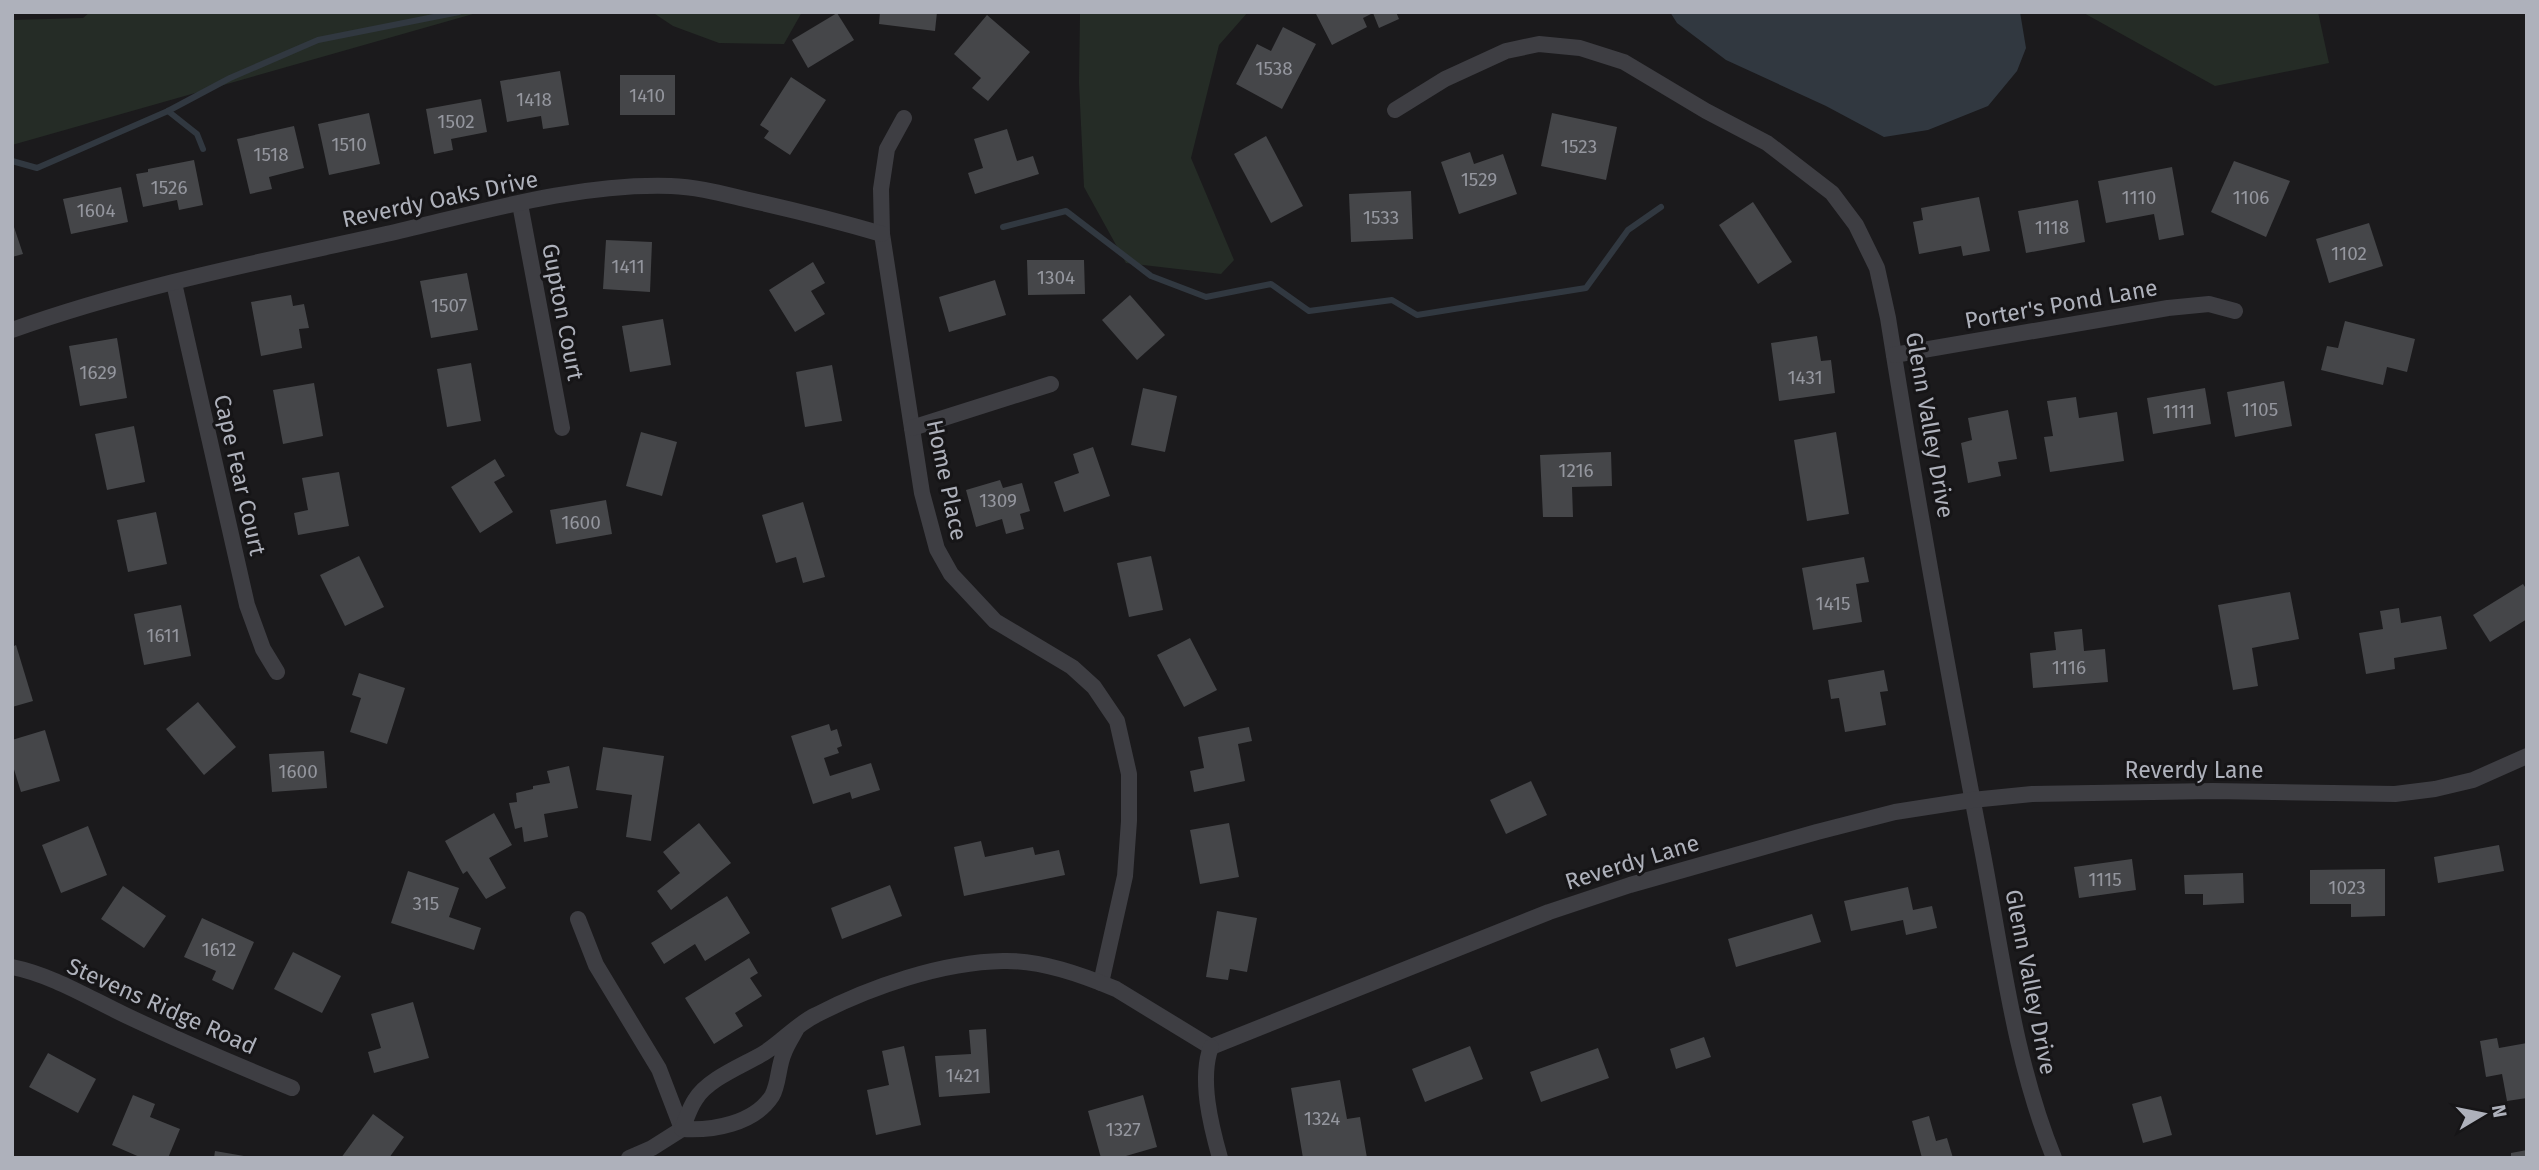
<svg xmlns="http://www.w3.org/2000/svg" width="2539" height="1170" viewBox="0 0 2539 1170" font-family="'Fira Sans',sans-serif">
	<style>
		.green { fill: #252c26 }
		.water { fill: #313840 }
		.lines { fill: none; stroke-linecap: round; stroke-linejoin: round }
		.stream { stroke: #313840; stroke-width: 6 }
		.building { fill: #454649 }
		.minor { stroke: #3e3e43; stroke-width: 16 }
		.labels { text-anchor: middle; stroke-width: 6; stroke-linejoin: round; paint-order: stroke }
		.number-label { font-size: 19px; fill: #94969e }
		.street-label { font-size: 23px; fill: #aeb1bb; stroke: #161517 }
	</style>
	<rect width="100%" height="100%" fill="#1b1a1c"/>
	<!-- green -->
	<g class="green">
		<polygon points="90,12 480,12 12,145 12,20 83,18"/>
		<polygon points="652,12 802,12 784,44 719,43 673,26"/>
		<polygon points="1078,12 1248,12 1219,45 1191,158 1234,260 1221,274 1126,263 1084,187 1079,83 1080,14"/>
		<polygon points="2082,12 2318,12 2329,63 2215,86"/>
	</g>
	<!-- water -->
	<polygon class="water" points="1670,12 2020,12 2026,48 2017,71 1988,106 1928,130 1884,137 1826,106 1726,60 1677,23"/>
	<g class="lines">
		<!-- stream -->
		<g class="stream">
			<polyline points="168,111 197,134 203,149"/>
			<polyline points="12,161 37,168 168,111 230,78 318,40 459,12"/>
			<polyline points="1003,227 1066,211 1151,276 1206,297 1271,284 1309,311 1392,300 1417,315 1586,288 1628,230 1661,207"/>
		</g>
	</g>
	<!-- building -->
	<g class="building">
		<polygon points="880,12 937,12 935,31 879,24"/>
		<polygon points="1315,12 1396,12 1399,19 1379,28 1373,13 1363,18 1367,27 1332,45"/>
		<polygon points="837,13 854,40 808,68 792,40"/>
		<polygon points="987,15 1030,52 988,101 972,88 981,78 954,54"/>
		<polygon points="1283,27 1316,44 1282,109 1236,84 1257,44 1271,51"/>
		<polygon points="560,71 569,125 543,129 541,116 507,122 500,81"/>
		<rect x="620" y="75" width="55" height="40"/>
		<polygon points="791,77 826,100 790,155 764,138 769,131 760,125"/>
		<polygon points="481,99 487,132 451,139 453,150 434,154 426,109"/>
		<polygon points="369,113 380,164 329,175 318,124"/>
		<polygon points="1552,113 1617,127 1606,180 1541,166"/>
		<polygon points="294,126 304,168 269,177 272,189 250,194 237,139"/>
		<polygon points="1007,129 1017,161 1033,156 1039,174 975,194 968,173 983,168 974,139"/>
		<polygon points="1266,136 1303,206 1271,223 1234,154"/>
		<polygon points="1470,152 1474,164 1503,154 1517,194 1459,214 1441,162"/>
		<polygon points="194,160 203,205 179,210 177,200 143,207 136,174 148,172 148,169"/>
		<polygon points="2234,161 2290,181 2266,237 2211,212"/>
		<polygon points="2172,167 2184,235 2159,240 2154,214 2106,223 2098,181"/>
		<polygon points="121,187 128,222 71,234 63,199"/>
		<polygon points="1411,191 1413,239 1351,242 1349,194"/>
		<polygon points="1979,197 1990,251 1963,256 1961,246 1919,254 1913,222 1923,220 1921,208"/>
		<polygon points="2078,200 2085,242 2026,253 2018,211"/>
		<polygon points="1753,202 1792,262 1758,284 1719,225"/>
		<polygon points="12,221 23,254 12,257"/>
		<polygon points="2369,223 2383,266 2329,283 2316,239"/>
		<polygon points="606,240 652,242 650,292 603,289"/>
		<polygon points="1027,260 1084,260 1085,294 1028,295"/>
		<polygon points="813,262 825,283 811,291 825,314 795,332 769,290"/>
		<polygon points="467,273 478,330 431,338 420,281"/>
		<polygon points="995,280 1006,315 949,332 939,297"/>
		<polygon points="291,295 293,306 304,304 309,328 299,329 302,348 261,356 251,302"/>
		<polygon points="1130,295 1165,335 1137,360 1102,320"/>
		<polygon points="663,319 671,365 630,372 622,326"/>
		<polygon points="2345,321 2415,339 2407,372 2387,367 2383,385 2321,370 2327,346 2338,348"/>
		<polygon points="1817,336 1821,361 1831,360 1835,393 1779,401 1771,343"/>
		<polygon points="117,338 127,398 80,406 69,346"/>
		<polygon points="471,363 481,421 447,427 437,369"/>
		<polygon points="832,365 842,421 805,427 796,372"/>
		<polygon points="2284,381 2292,426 2235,437 2227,392"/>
		<polygon points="314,383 323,436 283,444 273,390"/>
		<polygon points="1143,388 1177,396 1165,452 1131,445"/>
		<polygon points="2205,388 2211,424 2153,434 2147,398"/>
		<polygon points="2076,397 2079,418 2117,412 2124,461 2050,472 2044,437 2053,436 2047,401"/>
		<polygon points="2008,410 2017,459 1998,462 2001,476 1968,483 1961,443 1972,440 1968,418"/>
		<polygon points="134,426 145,482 107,490 95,434"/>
		<polygon points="641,432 677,442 662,496 626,486"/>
		<polygon points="1836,432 1849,514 1807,521 1794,440"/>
		<polygon points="1093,447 1110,496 1064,512 1054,482 1079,473 1073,454"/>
		<polygon points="1611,452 1612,486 1572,487 1573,517 1543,517 1540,455"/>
		<polygon points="495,459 505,476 494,482 513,512 480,533 451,487"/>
		<polygon points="339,472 349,526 298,535 294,513 308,510 302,478"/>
		<polygon points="1000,480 1003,488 1022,483 1030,511 1020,514 1024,529 1006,534 1002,519 976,527 966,490"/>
		<polygon points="606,500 612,534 556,544 550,510"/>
		<polygon points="803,502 825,577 803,583 796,557 776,563 762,515"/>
		<polygon points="156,512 167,564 128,572 117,520"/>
		<polygon points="359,556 384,607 345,626 320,575"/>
		<polygon points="1151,556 1163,610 1129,617 1117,563"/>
		<polygon points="1864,557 1869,582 1856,584 1862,622 1813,630 1802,568"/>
		<polygon points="2523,584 2527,590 2527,619 2490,642 2473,615"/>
		<polygon points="2290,592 2299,639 2252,648 2258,686 2233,690 2218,605"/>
		<polygon points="181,605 191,656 144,665 134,614"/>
		<polygon points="2399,608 2401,623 2441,616 2447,649 2394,658 2395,669 2366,674 2359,633 2383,629 2380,611"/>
		<polygon points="2082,629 2084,651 2105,649 2108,682 2033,688 2030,653 2056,650 2054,632"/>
		<polygon points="1190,638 1217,690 1184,707 1157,655"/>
		<polygon points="16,645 33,701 12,707 12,647"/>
		<polygon points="1884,670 1888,691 1880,692 1886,725 1845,732 1839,698 1831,699 1828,680"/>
		<polygon points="359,673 405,688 387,744 350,732 361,698 352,695"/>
		<polygon points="198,702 236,747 204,775 166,729"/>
		<polygon points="829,724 831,731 837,729 842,746 837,748 839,753 824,758 830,776 871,763 880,790 852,799 850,792 813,804 791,736"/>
		<polygon points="1249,727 1252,741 1238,744 1245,781 1194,792 1190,771 1204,768 1198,737"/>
		<polygon points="45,730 60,781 21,792 12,763 12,740"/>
		<polygon points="603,747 664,756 651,841 626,837 632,795 596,790"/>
		<polygon points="324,751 327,788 272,792 269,754"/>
		<polygon points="569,766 578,808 544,814 548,837 524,842 522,827 515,829 509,803 517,802 516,793 533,789 533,786 550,783 547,771"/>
		<polygon points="1531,781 1547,815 1506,834 1490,800"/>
		<polygon points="494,813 512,845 489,858 506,888 486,899 467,871 463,874 445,841"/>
		<polygon points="699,823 731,863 671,910 657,891 680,873 663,852"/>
		<polygon points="1229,823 1239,877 1200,884 1190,830"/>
		<polygon points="88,826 107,875 61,893 42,845"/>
		<polygon points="981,841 985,857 1033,847 1035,855 1059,850 1065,875 964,896 954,847"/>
		<polygon points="2499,845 2504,871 2438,883 2434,857"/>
		<polygon points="2132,859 2136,890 2079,898 2074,867"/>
		<polygon points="2385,869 2385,916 2351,917 2351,904 2310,904 2310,870"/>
		<polygon points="408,871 459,888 449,917 481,928 474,950 391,923"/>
		<polygon points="2243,873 2244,903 2203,905 2203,894 2185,894 2184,875"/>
		<polygon points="890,885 902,916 842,939 831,908"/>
		<polygon points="123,886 166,916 144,948 101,919"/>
		<polygon points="1908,887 1913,910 1932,906 1937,928 1906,935 1903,920 1851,931 1844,901"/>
		<polygon points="727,896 750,933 705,961 695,944 664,964 651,943"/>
		<polygon points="1217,911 1257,918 1247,972 1230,969 1228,980 1206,977"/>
		<polygon points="1812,914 1821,942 1736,967 1728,939"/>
		<polygon points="202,918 254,942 233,990 212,980 216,971 184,957"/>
		<polygon points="293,952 341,976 322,1013 274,989"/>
		<polygon points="749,958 758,973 750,978 762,996 735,1013 743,1026 714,1044 685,998"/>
		<polygon points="413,1002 429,1058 374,1073 368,1052 381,1048 371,1014"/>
		<polygon points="986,1029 990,1093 939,1097 935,1056 971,1054 969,1030"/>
		<polygon points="1704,1037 1711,1057 1676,1069 1670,1049"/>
		<polygon points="2497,1038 2499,1048 2527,1043 2527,1098 2507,1101 2502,1074 2486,1077 2480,1041"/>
		<polygon points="904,1046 921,1125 876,1135 867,1090 889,1085 882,1051"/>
		<polygon points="1470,1046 1483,1079 1425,1102 1412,1069"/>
		<polygon points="1598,1048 1609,1078 1541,1102 1530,1072"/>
		<polygon points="48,1053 96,1079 78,1113 29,1087"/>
		<polygon points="1340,1080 1347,1119 1360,1117 1367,1158 1303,1158 1291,1088"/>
		<polygon points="133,1095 155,1104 150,1117 180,1129 168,1158 142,1158 112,1145"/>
		<polygon points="1143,1095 1157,1147 1119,1158 1101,1158 1088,1111"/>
		<polygon points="2161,1096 2172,1135 2143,1143 2132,1104"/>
		<polygon points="373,1114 404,1137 389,1158 341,1158"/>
		<polygon points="1929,1116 1936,1141 1947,1138 1953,1158 1922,1158 1912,1121"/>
		<polygon points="2527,1150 2527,1158 2511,1158 2511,1153"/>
		<polygon points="215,1151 244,1156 244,1158 214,1158"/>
	</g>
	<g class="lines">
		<!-- minor -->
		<g class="minor">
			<path d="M1395,110L1445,79L1506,51L1539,44L1580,48L1624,62L1706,111L1767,143L1832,193L1856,225L1877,268L1888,318C1916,495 1948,673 1982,849C2002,953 2014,1060 2054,1158"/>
			<polyline points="904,118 887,149 881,189 882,234 922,493 937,549 951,574 995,621 1072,667 1094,687 1117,721 1129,774 1129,821 1125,876 1101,983"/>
			<polyline points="520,204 562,428"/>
			<polyline points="174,283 247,605 263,649 277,672"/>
			<path d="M12,330C135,286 264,261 391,233C482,212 577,183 671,186C698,187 723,194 749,200C794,210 838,221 882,234"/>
			<polyline points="1894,355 2168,308 2209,304 2235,311"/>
			<polyline points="912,428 1051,384"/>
			<polyline points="578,919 596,965 659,1069 682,1129 652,1148 629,1158"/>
			<path d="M12,967C52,975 89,998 125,1015C180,1041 236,1065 292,1088"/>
			<path d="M797,1028C793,1036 787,1044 784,1053C778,1066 779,1084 772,1096C754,1124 712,1131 682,1129C686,1120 689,1109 695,1100C707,1079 744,1065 764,1053C782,1042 797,1024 816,1015C870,987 942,962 1003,961C1041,960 1082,975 1116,989L1211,1047L1549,912L1630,885L1817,832L1895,812L1972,800L2032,794L2213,791L2395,794L2435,789L2473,780L2527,756"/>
			<path d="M1211,1047C1199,1079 1211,1126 1220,1158"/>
		</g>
	</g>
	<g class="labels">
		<!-- number labels -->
		<g class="number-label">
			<text x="1274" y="75">1538</text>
			<text x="647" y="102">1410</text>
			<text x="534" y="106">1418</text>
			<text x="456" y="128">1502</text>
			<text x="349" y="151">1510</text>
			<text x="1579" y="153">1523</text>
			<text x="271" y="161">1518</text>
			<text x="1479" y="186">1529</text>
			<text x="169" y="194">1526</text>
			<text x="2139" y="204">1110</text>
			<text x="2251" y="204">1106</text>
			<text x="96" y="217">1604</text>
			<text x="1381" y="224">1533</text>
			<text x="2052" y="234">1118</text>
			<text x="2349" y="260">1102</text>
			<text x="628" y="273">1411</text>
			<text x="1056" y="284">1304</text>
			<text x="449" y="312">1507</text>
			<text x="98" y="379">1629</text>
			<text x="1805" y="384">1431</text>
			<text x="2260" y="416">1105</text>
			<text x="2179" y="418">1111</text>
			<text x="1576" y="477">1216</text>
			<text x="998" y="507">1309</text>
			<text x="581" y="529">1600</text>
			<text x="1833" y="610">1415</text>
			<text x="163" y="642">1611</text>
			<text x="2069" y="674">1116</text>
			<text x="298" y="778">1600</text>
			<text x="2105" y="886">1115</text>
			<text x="2347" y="894">1023</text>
			<text x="426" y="910">315</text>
			<text x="219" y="956">1612</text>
			<text x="963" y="1082">1421</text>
			<text x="1322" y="1125">1324</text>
			<text x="1123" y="1136">1327</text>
		</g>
		<!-- street labels -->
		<g class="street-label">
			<text transform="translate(440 199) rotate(-12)" y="8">Reverdy Oaks Drive</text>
			<text transform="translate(2061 304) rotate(-10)" y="8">Porter's Pond Lane</text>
			<text transform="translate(563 312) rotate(79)" y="8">Gupton Court</text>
			<text transform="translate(1930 425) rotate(80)" y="8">Glenn Valley Drive</text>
			<text transform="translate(240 475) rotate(77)" y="8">Cape Fear Court</text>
			<text transform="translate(947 480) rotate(78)" y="8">Home Place</text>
			<text x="2194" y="778">Reverdy Lane</text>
			<text transform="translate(1632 862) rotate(-17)" y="8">Reverdy Lane</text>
			<text transform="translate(2031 982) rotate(79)" y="8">Glenn Valley Drive</text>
			<text transform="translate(162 1006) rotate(24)" y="8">Stevens Ridge Road</text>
		</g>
	</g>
	<!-- border -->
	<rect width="2539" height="1170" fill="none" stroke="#aeb1bb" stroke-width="28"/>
	<!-- north arrow -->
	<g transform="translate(2483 1114) rotate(80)" stroke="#161517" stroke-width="5" paint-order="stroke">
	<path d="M0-5L12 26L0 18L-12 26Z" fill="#aeb1bb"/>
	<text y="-10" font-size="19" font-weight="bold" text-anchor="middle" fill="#aeb1bb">N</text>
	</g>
</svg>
